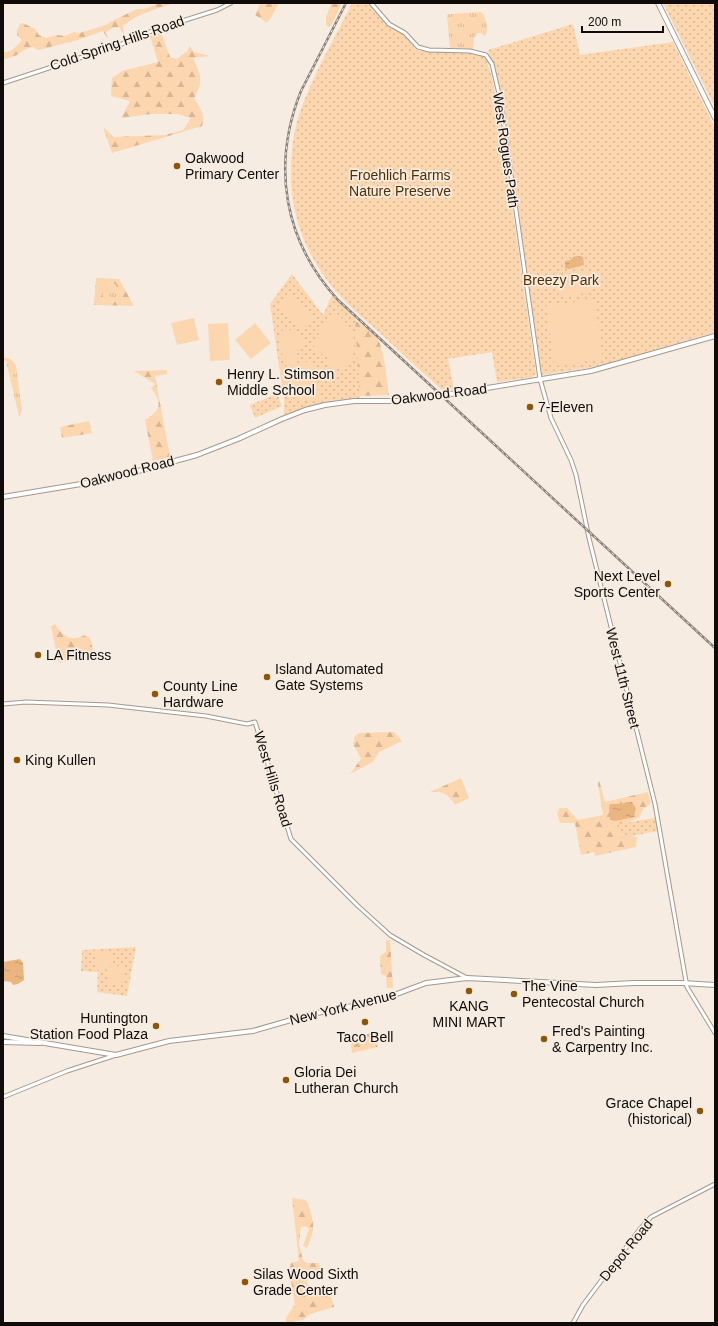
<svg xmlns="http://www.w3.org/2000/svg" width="718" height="1326" viewBox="0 0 718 1326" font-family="Arial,sans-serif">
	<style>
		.grass { fill: url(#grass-tufts) }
		.forest { fill: url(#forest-firs); fill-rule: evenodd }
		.park { fill: url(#park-dots) }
		.pitch { fill: #fcd6af }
		.water { fill: url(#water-ripples) }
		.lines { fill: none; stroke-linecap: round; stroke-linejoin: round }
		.minor-casing { stroke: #a3998f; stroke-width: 5 }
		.major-casing { stroke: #a3998f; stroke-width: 6 }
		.minor { stroke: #fff; stroke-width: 3 }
		.major { stroke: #fff; stroke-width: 4 }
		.rail-casing { stroke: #89827b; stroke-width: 2.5 }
		.rail { stroke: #f7ece1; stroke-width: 1; stroke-dasharray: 3; stroke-linecap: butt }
		.poi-dot { fill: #8c5508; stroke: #f7ece1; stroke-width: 1.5 }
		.labels { text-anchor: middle; stroke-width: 3.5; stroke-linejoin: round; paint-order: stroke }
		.street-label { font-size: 14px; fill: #0e0b08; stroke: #f7ece1 }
		.poi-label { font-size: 14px; fill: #0e0b08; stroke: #f7ece1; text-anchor: start }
		.park-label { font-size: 14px; fill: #512f02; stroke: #f7ece1 }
	</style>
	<defs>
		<pattern id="grass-tufts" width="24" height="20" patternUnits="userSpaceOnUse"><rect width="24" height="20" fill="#fcd6af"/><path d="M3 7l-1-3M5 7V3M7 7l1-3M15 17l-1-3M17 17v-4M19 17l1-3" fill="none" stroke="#d7b695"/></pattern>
		<pattern id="forest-firs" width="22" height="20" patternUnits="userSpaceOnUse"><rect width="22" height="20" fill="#fcd6af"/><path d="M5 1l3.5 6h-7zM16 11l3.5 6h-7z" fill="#d7b695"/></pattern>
		<pattern id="park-dots" width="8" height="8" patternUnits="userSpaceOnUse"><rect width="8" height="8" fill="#fcd6af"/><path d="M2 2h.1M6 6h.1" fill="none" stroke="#d7b695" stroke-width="1.8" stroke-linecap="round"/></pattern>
		<pattern id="water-ripples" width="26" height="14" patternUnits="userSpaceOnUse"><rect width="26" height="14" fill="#eab57f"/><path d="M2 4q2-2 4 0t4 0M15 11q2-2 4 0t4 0" fill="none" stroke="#c89a6c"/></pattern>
	</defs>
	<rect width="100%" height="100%" fill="#f7ece1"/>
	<!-- grass -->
	<g class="grass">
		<path d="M481,12C487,18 489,30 485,36L481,33H477L474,38L473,49L450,48L447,15L450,14Z"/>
		<path d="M109,283L115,284L123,298L122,302L104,301C101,294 104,287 109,283Z"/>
		<polygon points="3,357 11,359 16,366 22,411 19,416 6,361 3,360"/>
	</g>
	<!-- forest -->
	<g class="forest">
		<path d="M160,3H175C157,9 138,13 123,26L124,35L119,27L113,28L106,32L108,39L103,31L78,40L43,49L38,50L33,47L26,49L17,55L3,60V52C11,53 17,46 22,40L17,35V30L20,24L23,23L35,29L39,35L46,38L57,35L65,36L74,32L79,33L106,25L110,22L137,9H144Z"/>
		<polygon points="263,3 279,3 272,16 267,23 255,15 260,4"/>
		<polygon points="331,3 342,3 331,26 329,27 326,25 326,18"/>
		<path d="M161,33L170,57L177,59L187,51L190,46L194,52L210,56L193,58C201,75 204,81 194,98C200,109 206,113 202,126L112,153L103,127L114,137L165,135L183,130L191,118L178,114H151L121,118L130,101L111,96L112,78L122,71L158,62L150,36Z"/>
		<path d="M96,278L119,279L134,306L94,305ZM109,283L115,284L123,298L122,302L104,301C101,295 104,287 109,283Z"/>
		<path d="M352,318C361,324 370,330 377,338C384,347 387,382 389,395L359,396Z"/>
		<path d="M167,370V374L155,376L170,457L153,461L145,420C161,410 163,404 151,388L155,384L134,371Z"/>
		<polygon points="89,421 92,433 62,438 60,427"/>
		<path d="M55,624C64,637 70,642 85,635L90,638L94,654L59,663L51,627Z"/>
		<polygon points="394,732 402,741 379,752 373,762 350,774 361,759 353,744 355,736 359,733"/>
		<path d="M461,778L469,798L455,805C447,793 444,792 430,792Z"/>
		<path d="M599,780L605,802L648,792L651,803L643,809L640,817L620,826L623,836L637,837L636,847L595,856L594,852L581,855L575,823H560L557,813L560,808H567L578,820L603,815L598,784ZM627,802L634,804L636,808L635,815L624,819L616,821L621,804Z"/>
		<polygon points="386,940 390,940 393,988 387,988 386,976 381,974 380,956 386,952"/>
		<polygon points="373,1033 378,1047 352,1053 350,1037"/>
		<path d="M292,1198L305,1200L308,1203C314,1224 316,1228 307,1248L303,1246L309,1229L305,1226L301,1227L299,1244L303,1260L307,1263H319L320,1270L308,1279L307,1284L318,1289L329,1288L334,1307L310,1314L303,1320L286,1323V1318L295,1304L289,1270L291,1263L299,1261Z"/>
	</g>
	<!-- park -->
	<g class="park">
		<path d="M352,3H369L386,25L404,35L418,51L470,53L485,56L492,77L500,122L536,373L533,377L497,382L492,352L448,359L454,389L442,390C421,371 400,352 379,332C368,322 356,313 346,302C312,268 291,223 291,175C291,154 293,134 299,115C312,76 334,40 352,3Z"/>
		<polygon points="663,3 715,3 715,107"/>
		<polygon points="573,24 580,55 673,42 715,128 715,332 600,366 541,375 501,95 488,50"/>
		<path d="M292,274L323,315L332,295L355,318L360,399C334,402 309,406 284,415V390L282,387L270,304Z"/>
		<polygon points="277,394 282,406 255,418 250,405"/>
		<polygon points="655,818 658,831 620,838 618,824"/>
		<polygon points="136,947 127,996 97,992 98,972 81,971 82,950"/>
	</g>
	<!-- pitch -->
	<g class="pitch">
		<polygon points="588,272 591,292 559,297 556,277"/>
		<polygon points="289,293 313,317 300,330 276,306"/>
		<polygon points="594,299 599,329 550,336 546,306"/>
		<path d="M333,313H336C354,327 359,343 350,365L329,370L327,357L315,350L313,342Z"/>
		<polygon points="194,318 199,340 177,345 171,323"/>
		<polygon points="228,323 230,360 210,361 208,324"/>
		<polygon points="255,323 271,343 251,359 235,340"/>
		<path d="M284,326L304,340L305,343L291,364C277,352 276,342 284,326Z"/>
		<polygon points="599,329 603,359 554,366 550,336"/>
		<path d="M310,361L316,364L319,399C308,403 287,400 283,387C281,381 281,373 280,367Z"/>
		<path d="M98,953H113C114,966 109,972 95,970L96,954Z"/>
		<path d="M115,966H123L125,981L124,983L108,986C106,976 108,972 115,966Z"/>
	</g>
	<!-- water -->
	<g class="water">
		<polygon points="578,256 583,257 584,265 569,269 565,268 565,261 571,260 573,257"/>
		<polygon points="627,802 632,802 636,808 634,817 616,821 610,820 609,805 611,804 621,804"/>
		<polygon points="20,959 23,963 24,980 18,984 13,985 11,982 3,981 3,962"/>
	</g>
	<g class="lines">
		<defs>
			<g id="minor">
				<polyline points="371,3 389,24 405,33 418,47 429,50 470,51 486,55 492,64 500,98 540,379 551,418 571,460 576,475 589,538 655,804 687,987 715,1033"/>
				<polyline points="3,83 122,44 154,30 217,10 231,3"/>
				<polyline points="3,704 26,702 108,705 206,716 247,724 255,722 291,839 357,905 390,935 424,955 467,978"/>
				<polyline points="3,1097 67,1071 116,1055"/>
				<polyline points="573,1323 583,1305 640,1229 651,1217 715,1184"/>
			</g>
			<g id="major">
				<polyline points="658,3 715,118"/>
				<polyline points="3,497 105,480 197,455 238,439 282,419 305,410 325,405 354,401 396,401 426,398 591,371 715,336"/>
				<polyline points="3,1036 116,1055 169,1041 253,1031 312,1014 378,1001 426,983 467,978 596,985 634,983 682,983 715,985"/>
				<polyline points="3,1042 40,1043"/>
			</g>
		</defs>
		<!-- minor casing -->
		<use href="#minor" class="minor-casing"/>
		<!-- major casing -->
		<use href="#major" class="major-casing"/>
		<!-- minor -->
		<use href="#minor" class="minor"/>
		<!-- major -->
		<use href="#major" class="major"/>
		<defs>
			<path id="rail" d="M346,3L301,91C271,166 284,241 338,300L715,648"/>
		</defs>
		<!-- rail casing -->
		<use href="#rail" class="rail-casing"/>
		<!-- rail -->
		<use href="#rail" class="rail"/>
	</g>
	<!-- markers -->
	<g class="poi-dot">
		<circle cx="177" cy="166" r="4"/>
		<circle cx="219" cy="382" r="4"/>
		<circle cx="530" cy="407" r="4"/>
		<circle cx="668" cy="584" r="4"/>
		<circle cx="38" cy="655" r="4"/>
		<circle cx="267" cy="677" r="4"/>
		<circle cx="155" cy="694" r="4"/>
		<circle cx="17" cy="760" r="4"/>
		<circle cx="469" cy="991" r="4"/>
		<circle cx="514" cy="994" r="4"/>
		<circle cx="365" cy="1022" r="4"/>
		<circle cx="156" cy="1026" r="4"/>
		<circle cx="544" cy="1039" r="4"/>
		<circle cx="286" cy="1080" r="4"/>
		<circle cx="700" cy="1111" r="4"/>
		<circle cx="245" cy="1282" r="4"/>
	</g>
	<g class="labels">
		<!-- street labels -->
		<g class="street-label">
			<text transform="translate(117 43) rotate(-19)" y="5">Cold Spring Hills Road</text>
			<text transform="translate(506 150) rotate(82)" y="5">West Rogues Path</text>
			<text transform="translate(439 394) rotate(-7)" y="5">Oakwood Road</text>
			<text transform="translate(127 472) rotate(-14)" y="5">Oakwood Road</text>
			<text transform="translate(623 678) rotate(76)" y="5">West 11th Street</text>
			<text transform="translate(273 779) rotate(73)" y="5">West Hills Road</text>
			<text transform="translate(343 1007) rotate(-14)" y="5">New York Avenue</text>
			<text transform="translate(626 1250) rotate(-51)" y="5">Depot Road</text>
		</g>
		<!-- poi labels -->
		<g class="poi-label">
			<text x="185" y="163">Oakwood<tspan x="185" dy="16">Primary Center</tspan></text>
			<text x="227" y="379">Henry L. Stimson<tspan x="227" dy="16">Middle School</tspan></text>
			<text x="538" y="412">7-Eleven</text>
			<text x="660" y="581" text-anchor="end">Next Level<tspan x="660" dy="16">Sports Center</tspan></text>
			<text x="46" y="660">LA Fitness</text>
			<text x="275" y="674">Island Automated<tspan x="275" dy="16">Gate Systems</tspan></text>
			<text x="163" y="691">County Line<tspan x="163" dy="16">Hardware</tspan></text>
			<text x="25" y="765">King Kullen</text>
			<text x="522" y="991">The Vine<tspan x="522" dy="16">Pentecostal Church</tspan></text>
			<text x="469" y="1011" text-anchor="middle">KANG<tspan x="469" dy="16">MINI MART</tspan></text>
			<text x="148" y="1023" text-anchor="end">Huntington<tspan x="148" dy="16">Station Food Plaza</tspan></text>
			<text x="552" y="1036">Fred's Painting<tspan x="552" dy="16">&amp; Carpentry Inc.</tspan></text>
			<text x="365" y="1042" text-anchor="middle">Taco Bell</text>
			<text x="294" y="1077">Gloria Dei<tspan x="294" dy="16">Lutheran Church</tspan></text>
			<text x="692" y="1108" text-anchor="end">Grace Chapel<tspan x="692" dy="16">(historical)</tspan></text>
			<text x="253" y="1279">Silas Wood Sixth<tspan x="253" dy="16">Grade Center</tspan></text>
		</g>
		<!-- park labels -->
		<g class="park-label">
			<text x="400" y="180">Froehlich Farms<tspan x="400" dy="16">Nature Preserve</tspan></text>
			<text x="561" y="285">Breezy Park</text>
		</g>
	</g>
	<!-- border -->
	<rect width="718" height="1326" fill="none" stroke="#0e0b08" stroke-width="8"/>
	<!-- scale -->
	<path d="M582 26v6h81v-6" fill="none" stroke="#0e0b08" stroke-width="2"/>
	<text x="588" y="26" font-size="12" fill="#0e0b08" stroke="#f7ece1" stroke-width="3" paint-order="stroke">200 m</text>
</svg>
